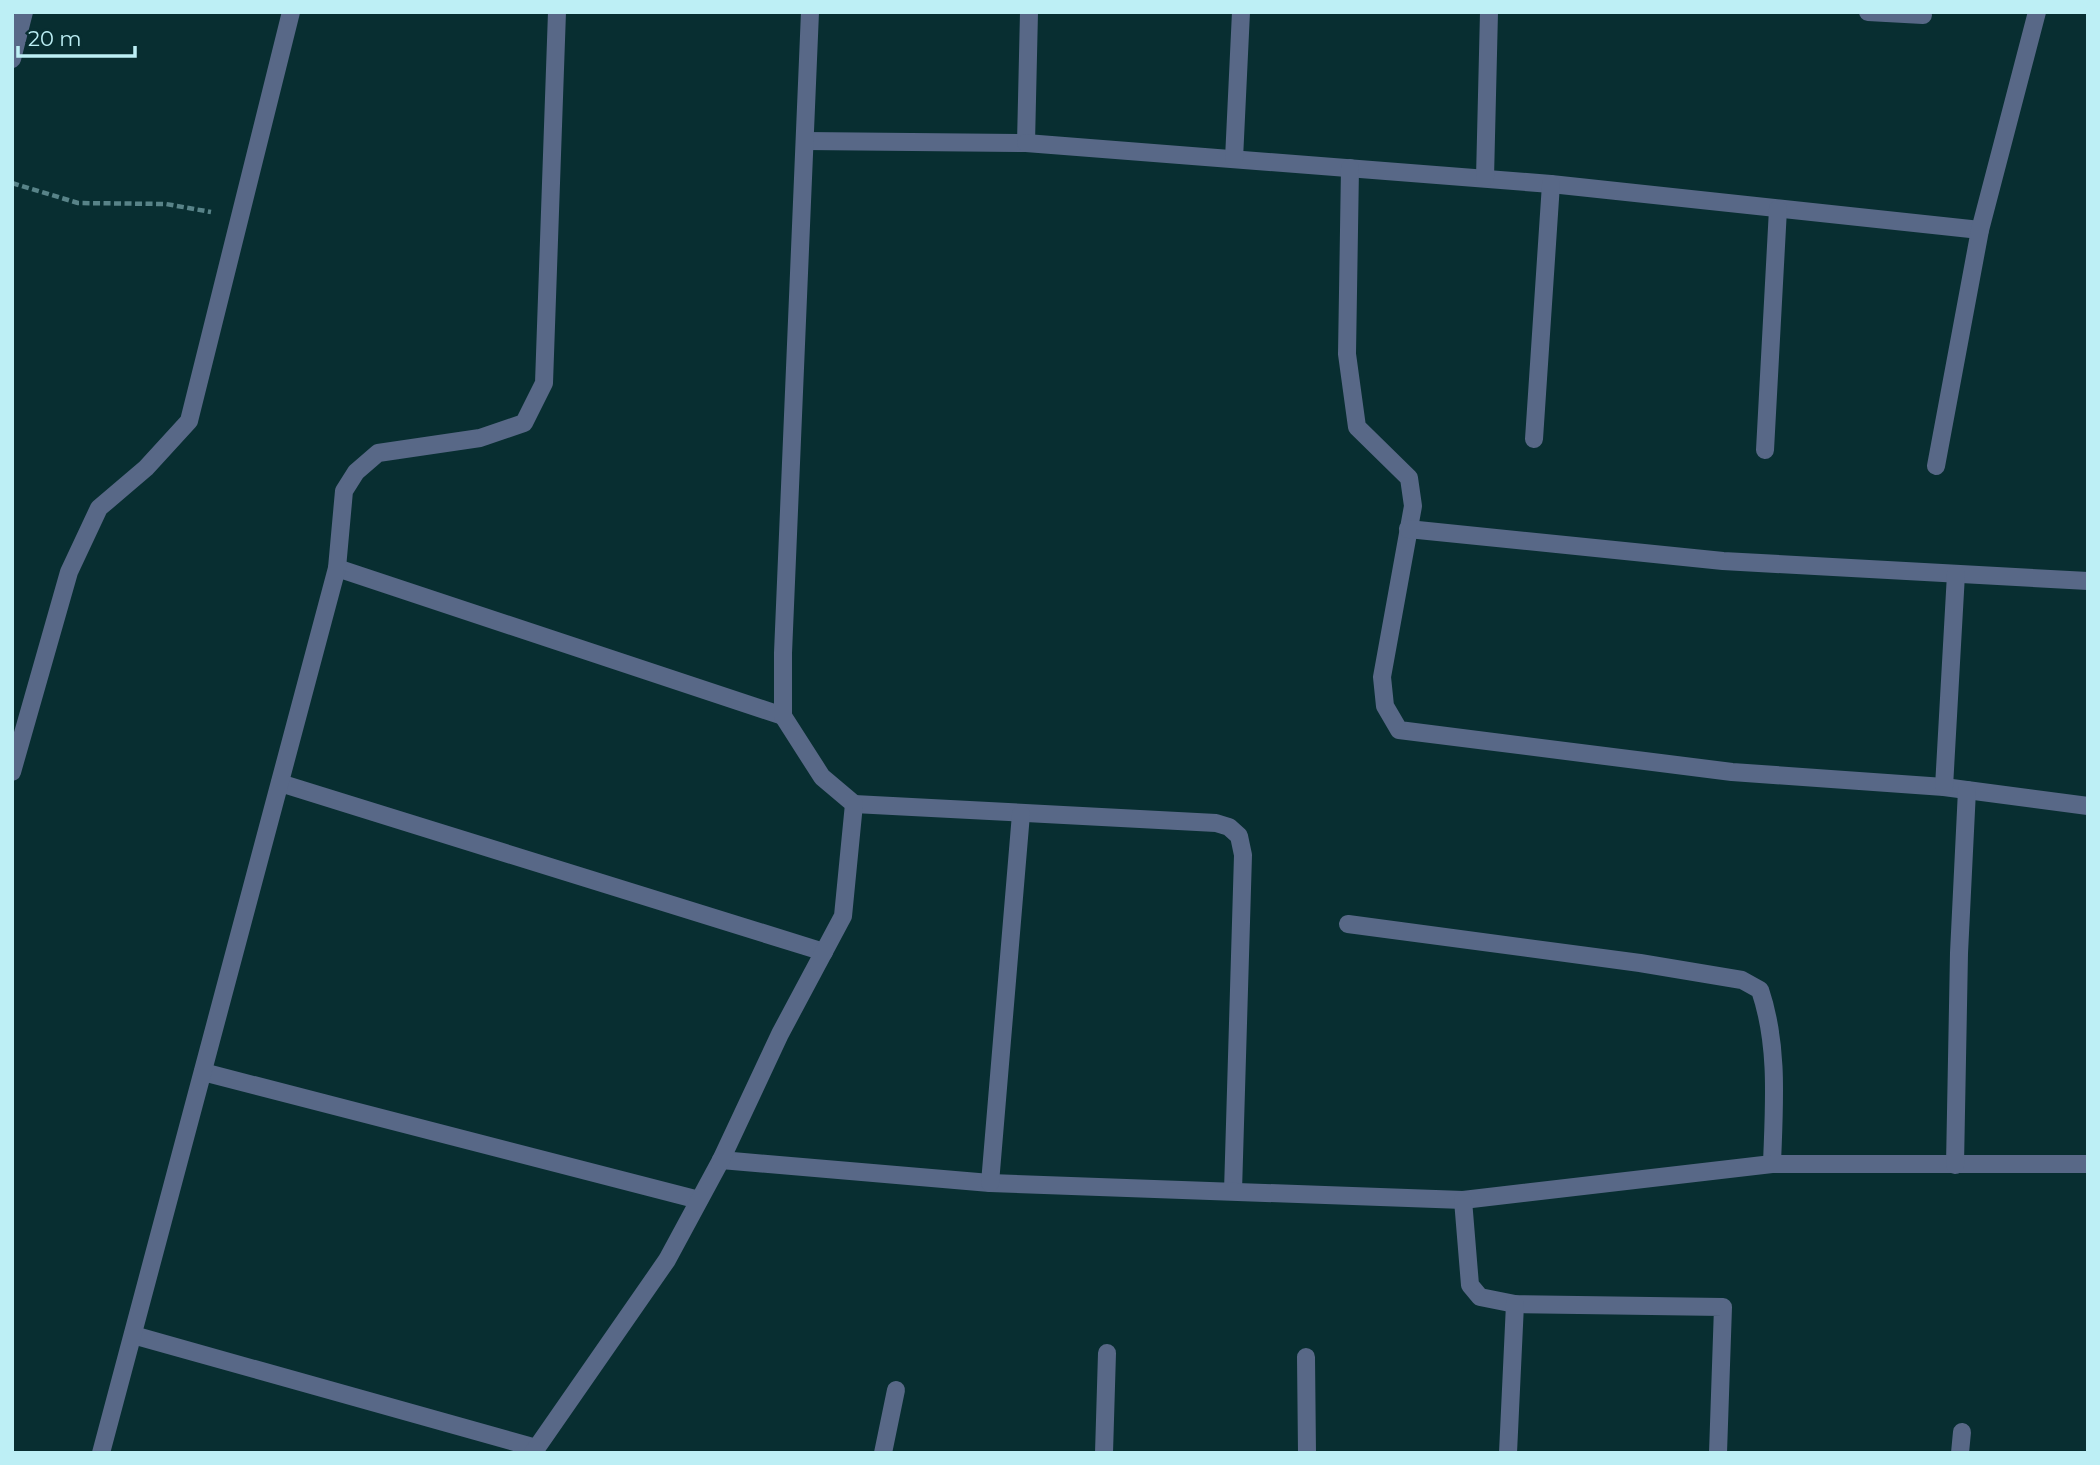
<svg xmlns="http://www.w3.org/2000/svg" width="2100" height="1465" viewBox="0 0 2100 1465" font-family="Montserrat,sans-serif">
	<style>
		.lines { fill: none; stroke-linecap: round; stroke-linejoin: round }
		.path { stroke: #588388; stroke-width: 4.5; stroke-dasharray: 7 3.5; stroke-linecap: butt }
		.minor { stroke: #586887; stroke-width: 18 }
	</style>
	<rect width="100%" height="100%" fill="#082e31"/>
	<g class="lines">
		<!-- path -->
		<polyline class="path" points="12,183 78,203 166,204 211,212"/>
		<!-- minor -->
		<g class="minor">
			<polyline points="1868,12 1923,15"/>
			<polyline points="12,59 24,12"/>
			<polyline points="805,141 1026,143 1029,12"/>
			<polyline points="1026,143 1551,184 1980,230"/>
			<polyline points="1234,159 1241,12"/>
			<polyline points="1350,168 1347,354 1357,427 1409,478 1413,506 1382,677 1385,706 1399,730 1732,772 1944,787 2088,806"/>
			<polyline points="1485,178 1489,12"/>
			<polyline points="1534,439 1551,184"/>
			<polyline points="1765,450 1778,209"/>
			<polyline points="1936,466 1980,230 2037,12"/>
			<polyline points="1408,529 1723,561 2088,581"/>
			<polyline points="337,568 783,716"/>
			<polyline points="12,772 69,572 99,508 146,468 189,421 291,12"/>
			<polyline points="280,783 824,952"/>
			<polyline points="1944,787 1956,574"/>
			<polyline points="854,804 1216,823 1229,827 1239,836 1243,855 1233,1191"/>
			<path d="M1348,924L1640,963L1742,980L1760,990C1779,1046 1774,1106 1772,1164"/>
			<polyline points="203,1072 699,1200"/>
			<polyline points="721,1160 990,1183 1463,1200 1772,1164 2088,1164"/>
			<polyline points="1955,1165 1959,953 1967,790"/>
			<polyline points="990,1183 1021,814"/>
			<polyline points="1463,1200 1470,1285 1480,1297 1515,1304 1723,1307 1718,1453"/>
			<polyline points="133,1335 536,1448"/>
			<polyline points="1306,1357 1307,1453"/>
			<polyline points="101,1453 337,568 344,491 356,472 378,453 480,438 524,423 544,383 557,12"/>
			<polyline points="533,1453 667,1260 721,1160 780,1034 843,916 854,804 822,777 783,716 783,653 810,12"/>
			<polyline points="883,1453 896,1390"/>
			<polyline points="1104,1453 1107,1353"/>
			<polyline points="1508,1453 1515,1304"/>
			<polyline points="1960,1453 1962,1432"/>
		</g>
	</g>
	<!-- border -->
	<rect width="2100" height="1465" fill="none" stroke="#bdeff5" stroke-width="28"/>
	<!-- scale -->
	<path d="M18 46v10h117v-10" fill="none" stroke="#bdeff5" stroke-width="3.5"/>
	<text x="28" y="46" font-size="21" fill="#bdeff5" stroke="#082e31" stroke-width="5" paint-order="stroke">20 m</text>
</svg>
